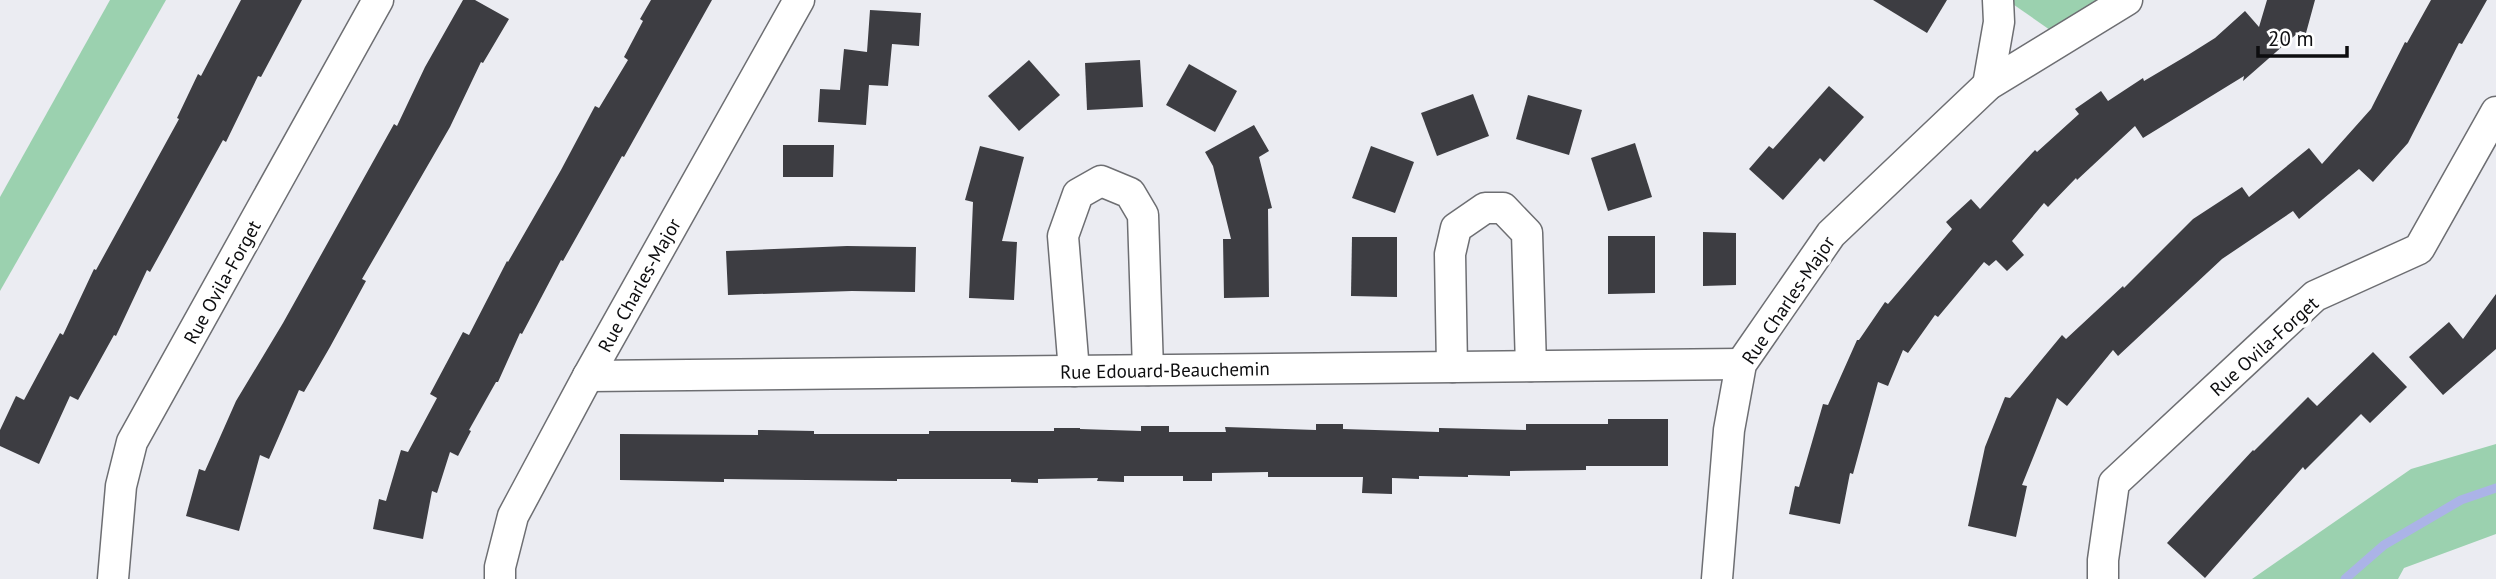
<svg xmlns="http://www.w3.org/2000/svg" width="2496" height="579" viewBox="0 0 2496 579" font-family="'PT Sans',sans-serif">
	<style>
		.green { fill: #9bd1af }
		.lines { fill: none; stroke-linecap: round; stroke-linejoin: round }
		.stream { stroke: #abb3e7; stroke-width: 9 }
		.building { fill: #3d3d42 }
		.minor-casing { stroke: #6d6e72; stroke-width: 33 }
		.minor { stroke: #fff; stroke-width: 30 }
		.labels { text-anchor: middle; stroke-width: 7; stroke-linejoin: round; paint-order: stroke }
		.street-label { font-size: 19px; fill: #0d0d0f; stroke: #fff }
	</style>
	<rect width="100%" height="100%" fill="#ebecf2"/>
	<!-- green -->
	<g class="green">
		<polygon points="110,0 166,0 0,291 0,197"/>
		<polygon points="2007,0 2127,0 2063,39"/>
		<polygon points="2496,444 2496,534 2404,568 2398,579 2252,579 2411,469"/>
	</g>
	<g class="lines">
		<!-- stream -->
		<polyline class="stream" points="2345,579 2384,545 2461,500 2496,488"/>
	</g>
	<!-- building -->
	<g class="building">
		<polygon points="241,0 302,0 261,77 258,76 226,142 223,140 150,272 147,270 116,336 114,335 78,400 70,396 39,464 0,446 0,430 16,396 24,400 60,333 63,335 94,269 96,270 179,119 177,118 198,74 201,76"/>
		<polygon points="463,0 475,0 509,19 483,63 481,62 450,127 362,279 366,281 330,347 304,392 299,390 269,459 260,455 239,531 186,516 199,469 205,471 236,401 283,323 394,124 397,126 425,67"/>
		<polygon points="651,0 712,0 624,157 622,156 563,261 561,260 522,334 520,333 498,382 496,382 469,430 471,431 458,456 450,452 437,493 432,491 423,539 373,529 379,499 386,501 401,450 408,452 437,398 430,394 463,332 469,335 507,261 508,262 561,170 595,106 599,108 628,60 624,57 643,21 640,19"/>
		<polygon points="1873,0 1947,0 1927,33"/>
		<polygon points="2267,0 2315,0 2306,33 2300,31 2243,81 2244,76 2143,138 2135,126 2077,180 2076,178 2048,207 2044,203 2012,241 2024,255 2007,271 1996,260 1989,266 1984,262 1938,317 1935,315 1908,353 1903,350 1888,386 1878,382 1853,474 1850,473 1840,524 1789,514 1795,486 1799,487 1823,404 1828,405 1857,340 1859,340 1885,302 1888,304 1952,229 1946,222 1971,199 1980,209 2035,150 2037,152 2079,114 2075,109 2101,91 2108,101 2143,78 2144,81 2188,55 2215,38 2245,11 2259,27"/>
		<polygon points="2431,0 2487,0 2462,44 2459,43 2408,143 2373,182 2359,169 2299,219 2293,211 2222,259 2118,356 2113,350 2067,406 2057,398 2022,485 2027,486 2016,537 1968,526 1985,447 2005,397 2010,398 2062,335 2066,339 2123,286 2124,288 2193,219 2242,187 2249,197 2309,148 2322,164 2371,109 2405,42 2407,43"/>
		<polygon points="870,10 921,13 919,46 892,44 888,86 869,85 866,125 818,122 820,89 840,90 844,49 867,52"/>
		<polygon points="1029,60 1060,95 1019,131 988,96"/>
		<polygon points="1140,60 1143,107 1087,110 1085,63"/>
		<polygon points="1189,64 1237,91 1215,132 1166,105"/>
		<polygon points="1829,86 1864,117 1824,162 1820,158 1783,200 1749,169 1769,146 1773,149"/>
		<polygon points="1473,94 1489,136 1437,156 1421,113"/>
		<polygon points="1528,95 1582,110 1569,155 1516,139"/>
		<polygon points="1254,125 1269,151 1259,157 1272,208 1268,209 1269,297 1224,298 1223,239 1231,239 1213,166 1205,152"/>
		<polygon points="1635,143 1652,197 1608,211 1591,158"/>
		<polygon points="783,145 834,145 833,177 783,177"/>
		<polygon points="980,146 1024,157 1002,241 1017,242 1014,300 969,298 973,202 965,200"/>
		<polygon points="1371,146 1414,162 1395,213 1352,198"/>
		<polygon points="1703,232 1736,233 1736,285 1703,286"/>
		<polygon points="1608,236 1655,236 1655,293 1608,294"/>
		<polygon points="1352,237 1397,237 1397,297 1351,296"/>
		<polygon points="847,246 916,247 915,292 852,291 728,295 726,251"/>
		<polygon points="2496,294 2496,349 2443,395 2409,357 2449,322 2463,339"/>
		<polygon points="2373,352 2407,387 2370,423 2361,414 2305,470 2303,467 2205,578 2167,543 2253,450 2254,451 2308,397 2317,406"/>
		<polygon points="1608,419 1668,419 1668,466 1586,466 1586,470 1510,471 1510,476 1468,475 1468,477 1419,476 1419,479 1392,478 1392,494 1362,493 1363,477 1268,477 1268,472 1212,473 1212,481 1183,481 1183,476 1124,476 1124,482 1097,481 1098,478 1038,479 1038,483 1011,482 1011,479 897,479 897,481 724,479 724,482 620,480 620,434 758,435 758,430 814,431 814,434 929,434 929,431 1054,431 1054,428 1080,428 1080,429 1141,431 1141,426 1169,426 1169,432 1226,432 1225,427 1316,430 1316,424 1343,424 1343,429 1439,432 1439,428 1526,430 1526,424 1608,424"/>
	</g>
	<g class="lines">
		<defs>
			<g id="minor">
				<polyline points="1988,85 1999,22 1998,0"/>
				<polyline points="1452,367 1450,254 1456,228 1485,208 1503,208 1527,233 1531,366"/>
				<polyline points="1074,371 1063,236 1078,194 1101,181 1130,193 1143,215 1148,370"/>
				<polyline points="588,376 1741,364"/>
				<polyline points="113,579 121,486 132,442 378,0"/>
				<polyline points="500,579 500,567 513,516 588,376 799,0"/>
				<polyline points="1717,579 1729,430 1741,364 1831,234 1988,85 2127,0"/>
				<polyline points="2103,579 2103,560 2114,483 2315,296 2419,249 2496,112"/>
			</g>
		</defs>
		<!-- minor casing -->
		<use href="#minor" class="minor-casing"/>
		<!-- minor -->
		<use href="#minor" class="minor"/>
	</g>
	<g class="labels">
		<!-- street labels -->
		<g class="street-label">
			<text transform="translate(222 282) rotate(-61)" y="7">Rue Ovila-Forget</text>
			<text transform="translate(639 285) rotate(-61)" y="7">Rue Charles-Major</text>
			<text transform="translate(1788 300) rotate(-56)" y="7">Rue Charles-Major</text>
			<text transform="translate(2264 346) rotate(-42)" y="7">Rue Ovila-Forget</text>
			<text transform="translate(1165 370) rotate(-1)" y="7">Rue Edouard-Beauchemin</text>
		</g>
	</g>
	<!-- scale -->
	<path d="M2258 46v10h89v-10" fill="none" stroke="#0d0d0f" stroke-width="3.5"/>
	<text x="2268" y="46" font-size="21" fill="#0d0d0f" stroke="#ffffff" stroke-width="5" paint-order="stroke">20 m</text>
</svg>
